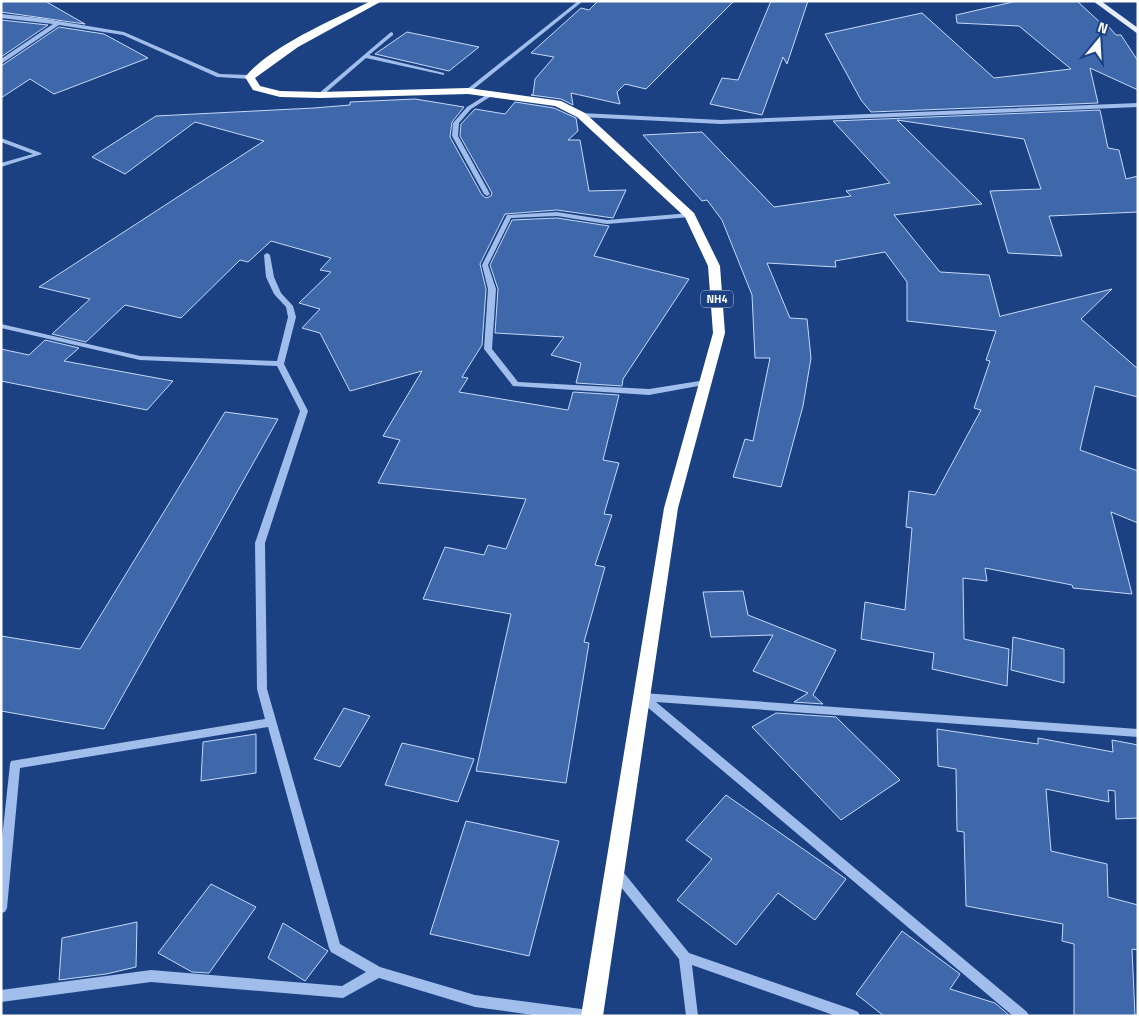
<svg xmlns="http://www.w3.org/2000/svg" width="1139" height="1017" viewBox="0 0 1139 1017" font-family="'Titillium Web',sans-serif">
	<style>
		.building { fill: #3f68aa; stroke: #c5d9f8 }
		.lines { fill: none; stroke-linecap: round; stroke-linejoin: round }
		.minor { fill: #a0bdeb; fill-rule: evenodd }
		.major { fill: #e4edfe; fill-rule: evenodd }
		.highway { fill: #fff; fill-rule: evenodd }
		.labels { text-anchor: middle; stroke-width: 4; stroke-linejoin: round; paint-order: stroke }
		.shield { fill: #1b4183; stroke: #bbc6da; stroke-width: 1 }
		.shield-label { font-size: 11px; font-weight: bold; fill: #fff }
	</style>
	<rect width="100%" height="100%" fill="#1b4183"/>
	<!-- building -->
	<g class="building">
		<polygon points="1,1 45,1 85,24 1,12"/>
		<polygon points="598,1 734,1 646,89 625,84 617,92 620,104 571,93 573,105 561,99 531,95 533,95 535,79 554,57 531,53 581,8 589,10"/>
		<polygon points="771,1 808,1 787,64 783,57 762,115 710,104 722,78 738,80"/>
		<polygon points="1017,1 1077,1 1104,26 1108,26 1116,35 1121,35 1138,61 1138,90 1090,68 1098,103 871,112 861,100 825,34 922,13 994,78 1071,69 1019,26 957,23 956,15"/>
		<polygon points="1,20 48,25 1,57"/>
		<polygon points="59,27 104,34 148,58 54,94 30,79 1,98 1,66"/>
		<polygon points="407,32 479,47 449,71 375,54"/>
		<polygon points="415,99 464,107 452,122 450,137 482,195 486,198 491,196 492,193 460,136 461,124 475,109 505,114 515,102 554,108 576,118 578,131 568,140 580,140 589,191 626,190 613,218 557,210 505,214 480,264 486,289 482,345 462,377 468,378 459,392 568,410 573,392 619,395 603,460 619,463 604,514 612,515 595,565 605,567 584,642 589,643 566,783 476,771 511,614 423,599 445,547 484,555 488,545 506,549 526,499 378,483 400,440 383,436 422,371 350,391 320,333 302,328 320,309 299,303 331,272 320,270 331,258 271,241 248,262 240,260 181,318 125,305 86,342 52,334 90,299 39,287 264,141 195,122 125,174 92,157 156,116 314,108 350,105 350,102"/>
		<polygon points="1100,110 1108,148 1119,150 1126,179 1138,176 1138,212 1049,216 1062,256 1008,253 990,191 1041,189 1024,139 897,120 982,204 894,215 940,272 989,275 1000,317 1001,316 1112,289 1081,319 1138,369 1138,397 1095,386 1080,450 1138,471 1138,523 1111,512 1132,594 1073,588 1072,585 985,568 987,581 963,578 964,639 1009,649 1007,686 932,669 934,653 861,639 865,602 905,610 912,528 906,527 909,491 935,495 981,410 974,408 990,361 986,360 996,331 907,321 907,282 885,252 835,261 836,267 767,263 790,318 807,319 811,358 803,406 781,487 733,477 745,439 753,441 770,358 755,358 752,295 722,220 707,200 702,201 643,135 702,132 774,207 851,196 846,191 890,183 833,121"/>
		<polygon points="557,218 609,226 594,256 689,279 623,379 622,386 576,383 581,363 551,355 564,337 495,333 498,289 490,265 512,220"/>
		<polygon points="45,340 79,348 64,361 173,381 147,410 1,381 1,349 29,355"/>
		<polygon points="225,412 278,419 104,729 1,711 1,636 80,649"/>
		<polygon points="743,591 748,615 836,650 813,695 823,704 794,702 808,693 753,671 773,635 711,637 703,592"/>
		<polygon points="1013,637 1064,649 1064,683 1011,670"/>
		<polygon points="344,708 370,716 340,767 314,759"/>
		<polygon points="776,713 836,717 900,780 841,820 752,727"/>
		<polygon points="937,729 1038,744 1038,738 1113,752 1112,740 1138,745 1138,818 1116,819 1115,791 1108,790 1109,802 1046,789 1051,851 1107,864 1108,897 1138,905 1138,950 1132,949 1135,1016 1074,1016 1074,944 1062,941 1063,924 966,906 964,832 957,831 956,769 938,766"/>
		<polygon points="256,734 256,773 201,781 203,742"/>
		<polygon points="402,743 474,759 458,802 385,785"/>
		<polygon points="726,795 846,879 815,920 778,893 736,945 677,900 712,859 686,840"/>
		<polygon points="466,821 559,841 529,956 430,934"/>
		<polygon points="211,884 256,907 209,973 192,972 158,953"/>
		<polygon points="137,922 136,967 106,974 59,980 62,938"/>
		<polygon points="283,923 328,951 305,981 268,958"/>
		<polygon points="902,931 960,974 950,989 995,1003 1010,1016 884,1016 856,994"/>
	</g>
	<g class="lines">
		<!-- minor -->
		<g class="minor">
			<polygon points="578,1 583,1 470,92 466,92 466,90"/>
			<polygon points="1,14 40,18 124,32 220,74 250,75 253,77 250,79 217,77 123,35 59,25 1,64 1,59 53,24 1,18"/>
			<polygon points="391,32 393,33 393,35 369,55 444,73 444,75 366,58 322,96 318,96 318,94"/>
			<polygon points="491,92 494,94 493,95 471,109 459,123 458,136 490,194 487,196 484,194 452,136 453,123 467,107"/>
			<polygon points="1138,103 1138,107 721,124 581,117 578,115 581,113 721,120"/>
			<polygon points="1,138 41,153 42,154 1,167 1,163 33,154 1,142"/>
			<polygon points="557,212 607,220 690,213 693,215 690,217 607,224 557,216 511,218 488,265 496,289 492,349 518,382 649,389 706,380 709,380 710,382 709,384 649,395 513,386 484,349 488,289 482,265 507,215"/>
			<polygon points="267,253 270,255 274,277 281,293 293,306 296,317 284,364 308,411 265,543 267,689 340,944 380,967 475,995 589,1010 593,1012 595,1016 540,1016 475,1007 379,978 343,998 151,982 1,1002 1,990 151,970 342,986 366,972 331,952 329,948 268,727 20,768 7,908 5,912 1,913 1,848 10,764 11,761 265,719 257,689 255,543 300,411 277,366 140,360 1,328 1,324 140,356 277,361 288,317 286,307 274,294 266,277 264,255"/>
			<polygon points="643,693 1138,729 1138,737 656,702 1027,1012 1029,1016 1013,1016 639,700 638,697 639,694"/>
			<polygon points="616,867 620,868 689,953 854,1010 858,1012 860,1016 836,1016 692,965 698,1016 686,1016 679,959 612,876 610,872 612,868"/>
		</g>
		<!-- major -->
		<polygon class="major" points="1093,1 1101,1 1138,28 1138,34"/>
		<!-- highway -->
		<path class="highway" d="M371,1H382L298,47L255,78L260,86L280,91L320,92L468,88L561,101L585,113L694,213L720,266L725,333L678,508L603,1016H581L664,508L713,333L708,266L685,217L577,117L555,106L468,94L320,98L280,97L253,90L245,77C272,45 333,20 371,1Z"/>
	</g>
	<g class="labels">
		<!-- shield labels -->
		<rect class="shield" x="701" y="290.5" width="32" height="17" rx="4"/>
		<g class="shield-label">
			<text x="717" y="303">NH4</text>
		</g>
	</g>
	<!-- border -->
	<rect width="1139" height="1017" fill="none" stroke="#ffffff" stroke-width="5"/>
	<!-- north arrow -->
	<g transform="translate(1099 40) rotate(18)" stroke="#1b4183" stroke-width="4" paint-order="stroke">
	<path d="M0-4L9 19L0 12L-9 19Z" fill="#ffffff"/>
	<text y="-8" font-size="14" font-weight="bold" text-anchor="middle" fill="#ffffff">N</text>
	</g>
</svg>
